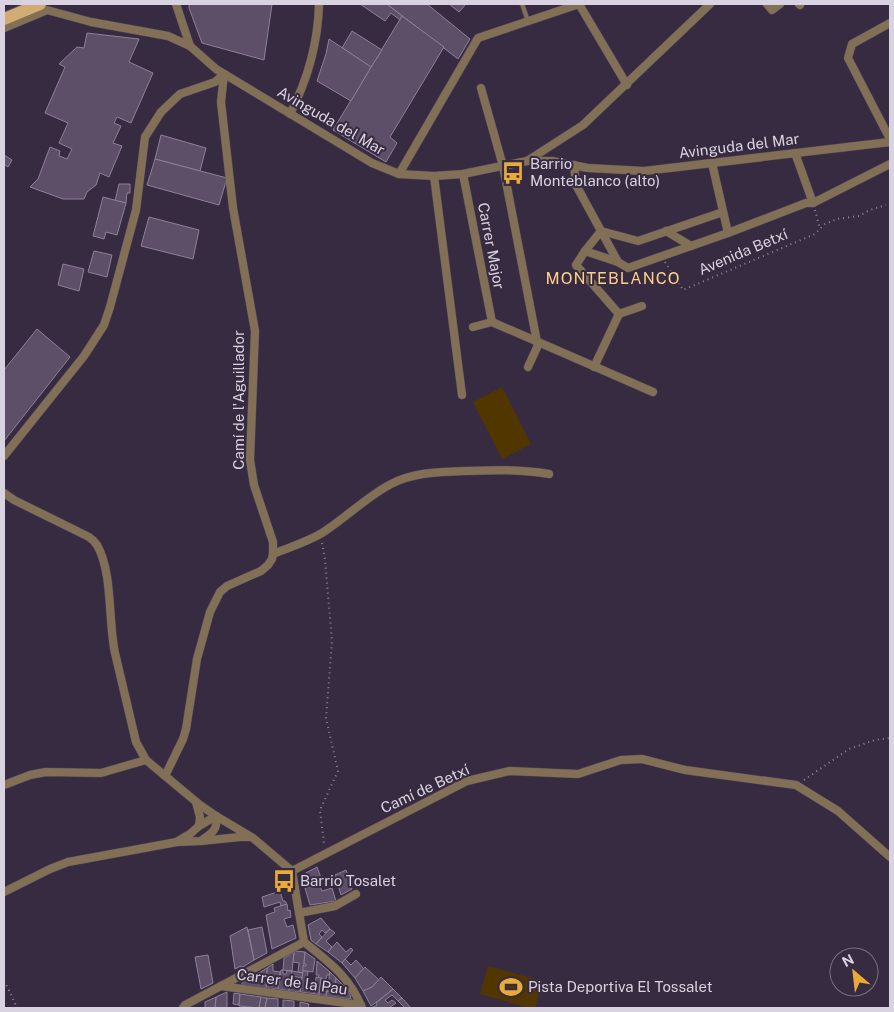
<svg xmlns="http://www.w3.org/2000/svg" width="894" height="1012" viewBox="0 0 894 1012" font-family="'Public Sans',sans-serif">
	<style>
		.green { fill: #523600 }
		.building { fill: #5c4f67; stroke: #8d8099 }
		.lines { fill: none; stroke-linecap: round; stroke-linejoin: round }
		.lane-casing { stroke: #51465a; stroke-width: 5.5 }
		.street-casing { stroke: #51465a; stroke-width: 9 }
		.primary-casing { stroke: #51465a; stroke-width: 14 }
		.path { stroke: #8f8698; stroke-width: 2; stroke-dasharray: 1 4; stroke-linecap: butt }
		.lane { stroke: #817055; stroke-width: 4 }
		.street { stroke: #817055; stroke-width: 8 }
		.primary { stroke: #d1ad75; stroke-width: 12 }
		.labels { text-anchor: middle; stroke-width: 4; stroke-linejoin: round; paint-order: stroke }
		.street-label { font-size: 15px; fill: #d9d2e0; stroke: #372b41 }
		.poi-label { font-size: 15px; fill: #d9d2e0; stroke: #372b41; text-anchor: start }
		.neighbourhood-label { font-size: 16px; letter-spacing: 1px; fill: #fccf8a; stroke: #372b41 }
	</style>
	<rect width="100%" height="100%" fill="#372b41"/>
	<!-- green -->
	<g class="green">
		<polygon points="502,387 531,444 502,459 473,402"/>
		<polygon points="488,966 543,981 535,1008 529,1008 480,994"/>
	</g>
	<!-- building -->
	<g class="building">
		<polygon points="189,4 272,4 264,60 202,43 189,8"/>
		<polygon points="360,4 387,4 402,16 400,20 391,13 385,21"/>
		<polygon points="387,4 427,4 470,39 458,59"/>
		<polygon points="449,4 466,4 459,12"/>
		<polygon points="402,16 444,47 390,137 397,143 386,162 333,130"/>
		<polygon points="352,31 382,50 371,67 342,48"/>
		<polygon points="87,33 139,39 129,62 153,73 131,123 117,117 114,123 121,126 113,143 122,146 109,177 100,173 96,185 87,192 84,199 63,199 30,187 38,179 50,147 60,151 59,156 67,159 72,149 59,143 68,123 45,113 65,67 59,64 77,47 84,48"/>
		<polygon points="329,39 371,67 351,101 317,81 326,54"/>
		<polygon points="161,135 206,148 200,171 155,159"/>
		<polygon points="4,155 12,160 8,167 4,164"/>
		<polygon points="155,159 227,178 219,205 147,185"/>
		<polygon points="119,184 130,184 130,193 127,193 126,203 115,201"/>
		<polygon points="103,197 126,203 117,235 106,232 104,239 93,236"/>
		<polygon points="149,217 199,230 193,259 141,246"/>
		<polygon points="94,251 112,255 107,277 88,272"/>
		<polygon points="63,264 84,269 79,291 58,285"/>
		<polygon points="37,329 70,357 4,441 4,370"/>
		<polygon points="317,867 321,878 314,880 315,885 305,888 302,878 304,874"/>
		<polygon points="346,870 352,889 341,895 335,875"/>
		<polygon points="319,884 322,891 332,888 336,901 310,905 305,888"/>
		<polygon points="280,891 283,901 285,901 287,904 281,906 280,902 264,907 262,897"/>
		<polygon points="287,904 288,911 290,910 291,917 284,919 287,927 293,925 296,938 272,949 266,915 275,912 274,908"/>
		<polygon points="321,918 330,929 325,933 322,930 319,934 322,937 316,944 311,940 308,925"/>
		<polygon points="247,927 254,960 241,968 241,966 235,969 230,936"/>
		<polygon points="262,927 267,953 254,960 248,930"/>
		<polygon points="330,929 335,933 326,941 332,947 328,952 316,944"/>
		<polygon points="337,942 346,952 351,948 353,950 342,963 328,952"/>
		<polygon points="296,951 305,952 303,973 298,972 299,963 293,962 294,952"/>
		<polygon points="294,952 292,971 283,970 284,958"/>
		<polygon points="305,952 315,959 313,972 303,971 303,966 306,966 306,964 304,964"/>
		<polygon points="208,955 213,983 201,989 195,957"/>
		<polygon points="345,959 351,965 356,960 364,969 355,978 342,963"/>
		<polygon points="317,961 330,972 329,975 327,975 326,979 318,978 319,975 316,975"/>
		<polygon points="273,964 273,971 280,972 278,989 266,988 267,968"/>
		<polygon points="365,967 379,980 372,987 363,991 355,978"/>
		<polygon points="267,968 266,988 242,985 242,983"/>
		<polygon points="281,970 283,970 283,974 286,974 287,971 292,971 289,991 278,989"/>
		<polygon points="292,971 303,973 302,978 291,976"/>
		<polygon points="303,971 308,971 307,982 315,984 314,994 300,992"/>
		<polygon points="330,972 336,978 335,986 334,986 333,992 327,991"/>
		<polygon points="316,977 321,978 319,995 314,994"/>
		<polygon points="381,977 393,989 378,1001 371,1006 363,991 372,987"/>
		<polygon points="321,978 326,979 326,984 328,985 326,996 319,995"/>
		<polygon points="336,978 346,988 350,994 351,999 326,996 327,991 335,992"/>
		<polygon points="291,979 297,980 296,982 301,983 300,992 289,991"/>
		<polygon points="393,989 402,998 398,1001 392,995 385,1000 388,1003 392,1000 396,1003 389,1008 371,1008 377,1005 376,1003"/>
		<polygon points="227,992 227,1008 215,1008 216,997"/>
		<polygon points="234,993 240,994 239,1005 233,1004"/>
		<polygon points="240,994 261,997 259,1008 239,1006"/>
		<polygon points="216,997 215,1008 205,1008 205,1002"/>
		<polygon points="261,997 267,998 265,1008 259,1008"/>
		<polygon points="267,998 278,999 278,1008 265,1008"/>
		<polygon points="402,998 411,1008 402,1008 404,1007 398,1001"/>
		<polygon points="283,1000 294,1001 294,1008 283,1008"/>
		<polygon points="300,1002 309,1004 308,1008 300,1008"/>
	</g>
	<g class="lines">
		<defs>
			<polyline id="lane" points="522,4 528,21"/>
			<g id="street">
				<polyline points="176,4 190,46 216,69 372,163 399,174 434,176 463,174 527,161 552,161 588,168 644,171 890,142"/>
				<polyline points="767,4 772,10 780,4"/>
				<polyline points="799,4 800,5"/>
				<polyline points="890,23 852,44 848,58 890,139"/>
				<polyline points="4,28 47,10 91,22 168,36 190,46"/>
				<polyline points="481,88 503,166 537,342"/>
				<path d="M290,114C308,79 318,43 319,4"/>
				<polyline points="795,153 813,203"/>
				<polyline points="527,161 583,125 710,4"/>
				<polyline points="712,163 728,233"/>
				<polyline points="574,165 576,185 618,262 585,251 601,231"/>
				<polyline points="399,174 478,38 579,4 627,85"/>
				<polyline points="463,174 492,322"/>
				<polyline points="434,176 462,395"/>
				<polyline points="601,231 638,241 723,212"/>
				<polyline points="666,231 691,246"/>
				<polyline points="585,251 576,265 619,314 594,367"/>
				<polyline points="618,262 628,268 728,233 806,203 813,203 890,164"/>
				<polyline points="619,314 642,306"/>
				<polyline points="473,327 492,322 653,392"/>
				<polyline points="528,367 539,343"/>
				<polyline points="4,456 84,356 104,325 110,307 136,210 145,137 161,112 180,94 215,82 224,74"/>
				<path d="M4,493L14,500L89,537C92,539 95,542 97,545C113,573 108,621 115,653L136,742L146,760L200,805L216,816L253,838L292,871"/>
				<path d="M273,554C290,547 307,542 322,533C346,518 366,497 391,484C414,472 440,472 465,471C494,470 520,469 549,474"/>
				<polyline points="165,776 183,739 186,729 197,659 210,612 220,592 227,586 261,571 268,565 272,559 273,554 273,542 254,485 250,460 255,331 233,208 221,102 224,74"/>
				<polyline points="4,785 30,775 46,772 101,773 146,760"/>
				<polyline points="199,826 216,816"/>
				<path d="M202,840C212,833 218,830 216,816"/>
				<polyline points="178,841 190,834 199,826 200,817 196,802"/>
				<polyline points="292,871 467,781 510,771 578,774 621,760 642,759 685,770 796,785 838,811 890,857"/>
				<path d="M292,871L304,942C329,962 350,977 362,1008"/>
				<polyline points="4,892 50,869 68,862 177,842 201,841 240,837 250,837"/>
				<polyline points="299,913 335,906 356,894"/>
				<polyline points="221,986 361,1005"/>
				<polyline points="183,1008 185,1005 304,942"/>
			</g>
			<polyline id="primary" points="4,19 40,4"/>
		</defs>
		<!-- lane casing -->
		<use href="#lane" class="lane-casing"/>
		<!-- street casing -->
		<use href="#street" class="street-casing"/>
		<!-- primary casing -->
		<use href="#primary" class="primary-casing"/>
		<!-- path -->
		<g class="path">
			<polyline points="815,210 820,229"/>
			<polyline points="665,262 683,290 815,234 825,224 837,219 859,216 870,210 886,205"/>
			<polyline points="322,543 325,560 332,641 326,718 338,771 320,810 324,844"/>
			<polyline points="804,780 849,749 875,740 890,738"/>
			<polyline points="4,981 10,992 17,1008"/>
		</g>
		<!-- lane -->
		<use href="#lane" class="lane"/>
		<!-- street -->
		<use href="#street" class="street"/>
		<!-- primary -->
		<use href="#primary" class="primary"/>
	</g>
	<!-- icons -->
	<defs>
		<symbol id="bus-bare" viewBox="-9 -9 18 18"><path d="M-5-6H5V4H4V6H2V4H-2V6H-4V4H-5ZM-3.5-4V0h7V-4ZM-3.5 1.2v1.5H-2V1.2ZM2 1.2v1.5H3.5V1.2Z" fill="#e9aa38" stroke="#372b41" stroke-width="2.5" paint-order="stroke"/></symbol>
		<symbol id="stadium-bare" viewBox="-9 -9 18 18"><path d="M0-5a6.5 5 0 1 0 0 10a6.5 5 0 1 0 0-10ZM-3.5-1.8h7v3.6h-7Z" fill="#e9aa38" stroke="#372b41" stroke-width="2.5" paint-order="stroke"/></symbol>
	</defs>
	<g fill-rule="evenodd">
		<use href="#bus-bare" x="497" y="157" width="32" height="32"/>
		<use href="#bus-bare" x="268" y="865" width="32" height="32"/>
		<use href="#stadium-bare" x="495" y="971" width="32" height="32"/>
	</g>
	<g class="labels">
		<!-- street labels -->
		<g class="street-label">
			<text transform="translate(331 121) rotate(30)" y="5">Avinguda del Mar</text>
			<text transform="translate(739 146) rotate(-7)" y="5">Avinguda del Mar</text>
			<text transform="translate(491 246) rotate(79)" y="5">Carrer Major</text>
			<text transform="translate(743 252) rotate(-23)" y="5">Avenida Betxí</text>
			<text transform="translate(239 400) rotate(-90)" y="5">Camí de l'Aguillador</text>
			<text transform="translate(425 789) rotate(-25)" y="5">Camí de Betxí</text>
			<text transform="translate(292 982) rotate(8)" y="5">Carrer de la Pau</text>
		</g>
		<!-- poi labels -->
		<g class="poi-label">
			<text x="530" y="169">Barrio<tspan x="530" dy="17">Monteblanco (alto)</tspan></text>
			<text x="300" y="886">Barrio Tosalet</text>
			<text x="528" y="992">Pista Deportiva El Tossalet</text>
		</g>
		<!-- neighbourhood labels -->
		<g class="neighbourhood-label">
			<text x="613" y="284">MONTEBLANCO</text>
		</g>
	</g>
	<!-- border -->
	<rect width="894" height="1012" fill="none" stroke="#d9d2e0" stroke-width="10"/>
	<!-- north arrow -->
	<g transform="translate(854 972) rotate(332)"><circle r="24" fill="#372b41" stroke="#786e81"/>
	<path d="M0-4L9 19L0 12L-9 19Z" fill="#e9aa38"/>
	<text y="-8" font-size="14" font-weight="bold" text-anchor="middle" fill="#d9d2e0">N</text>
	</g>
</svg>
